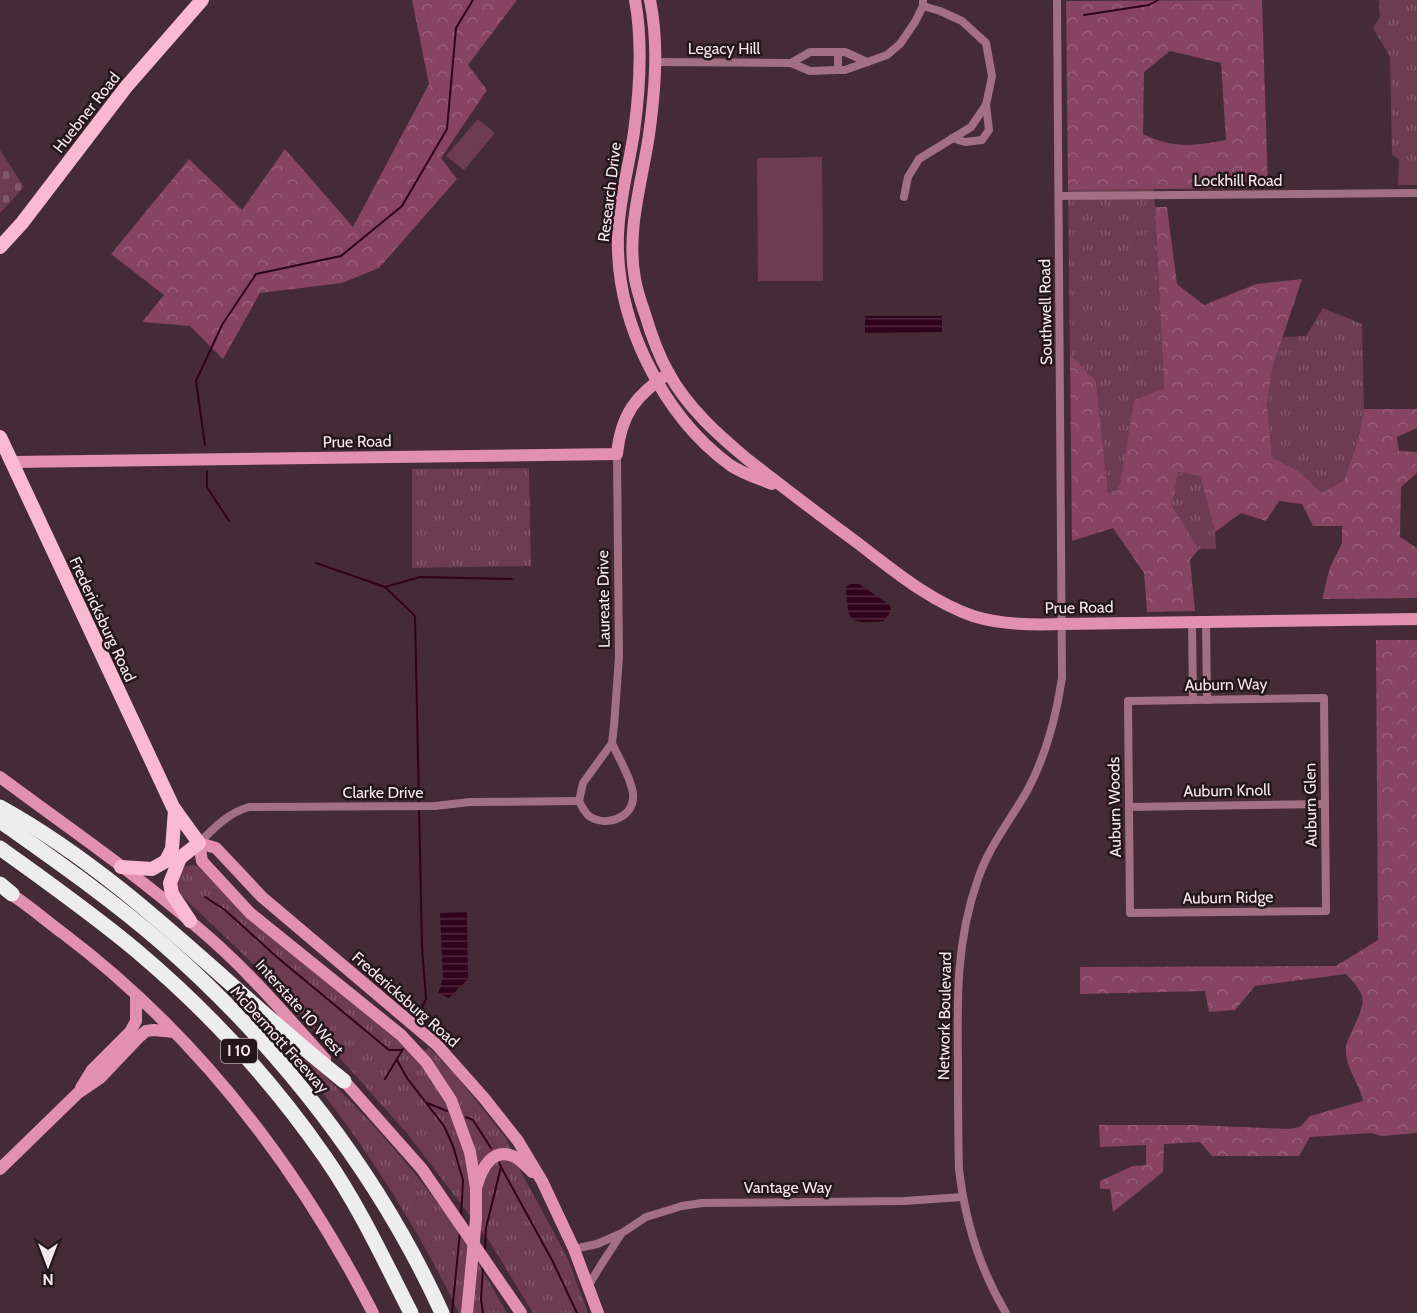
<svg xmlns="http://www.w3.org/2000/svg" width="1417" height="1313" viewBox="0 0 1417 1313" font-family="Cabin,sans-serif">
	<style>
		.grass { fill: url(#grass-tufts) }
		.forest { fill: url(#forest-crowns); fill-rule: evenodd }
		.cemetery { fill: url(#cemetery-stones) }
		.garden { fill: #6e3c50 }
		.water { fill: url(#water-rules) }
		.lines { fill: none; stroke-linecap: round; stroke-linejoin: round }
		.stream { stroke: #31031a; stroke-width: 2 }
		.street { stroke: #a36f83; stroke-width: 8 }
		.secondary { stroke: #e290b0; stroke-width: 12 }
		.primary { stroke: #f9b9d1; stroke-width: 14 }
		.highway { stroke: #ededed; stroke-width: 15 }
		.labels { text-anchor: middle; stroke-width: 5; stroke-linejoin: round; paint-order: stroke }
		.shield { fill: #23171c; stroke: #b7a8ad; stroke-width: 1.5 }
		.shield-label { font-size: 15px; font-weight: bold; fill: #f7e6eb }
		.street-label { font-size: 16px; fill: #f7e6eb; stroke: #23171c }
	</style>
	<defs>
		<pattern id="grass-tufts" width="24" height="20" patternUnits="userSpaceOnUse" patternTransform="scale(1.5)"><rect width="24" height="20" fill="#6e3c50"/><path d="M3 7l-1-3M5 7V3M7 7l1-3M15 17l-1-3M17 17v-4M19 17l1-3" fill="none" stroke="#835869"/></pattern>
		<pattern id="forest-crowns" width="20" height="18" patternUnits="userSpaceOnUse" patternTransform="scale(1.5)"><rect width="20" height="18" fill="#864460"/><path d="M2 6a3 3 0 1 1 6 0M12 15a3 3 0 1 1 6 0" fill="none" stroke="#985f77"/></pattern>
		<pattern id="cemetery-stones" width="16" height="16" patternUnits="userSpaceOnUse" patternTransform="scale(1.5)"><rect width="16" height="16" fill="#6e3c50"/><path d="M2 7V4a2 2 0 0 1 4 0v3zM10 15v-3a2 2 0 0 1 4 0v3z" fill="#835869"/></pattern>
		<pattern id="water-rules" width="6" height="5" patternUnits="userSpaceOnUse" patternTransform="scale(1.5)"><rect width="6" height="5" fill="#31031a"/><path d="M0 2.5h6" fill="none" stroke="#50283b"/></pattern>
	</defs>
	<rect width="100%" height="100%" fill="#442b35"/>
	<!-- grass -->
	<g class="grass">
		<polygon points="1379,0 1417,0 1417,185 1398,185 1399,160 1392,155 1390,57 1373,28 1380,17"/>
		<polygon points="1154,189 1164,388 1134,400 1119,491 1108,493 1096,381 1070,354 1068,190"/>
		<polygon points="1323,308 1362,324 1364,409 1358,440 1344,480 1322,493 1298,471 1272,457 1267,404 1273,366 1283,337 1306,336"/>
		<polygon points="529,468 531,566 412,568 412,469"/>
		<polygon points="1178,472 1200,476 1215,532 1216,549 1199,549 1172,506"/>
		<polygon points="191,865 198,866 241,911 418,1057 429,1047 457,1077 506,1138 519,1168 568,1259 588,1313 533,1313 490,1242 406,1132 270,980 176,890 175,881 184,867"/>
		<path d="M276,1030C338,1086 401,1150 449,1219C470,1249 489,1281 507,1313H459C409,1210 347,1117 272,1031Z"/>
	</g>
	<!-- forest -->
	<g class="forest">
		<polygon points="412,0 517,0 468,65 487,90 441,158 457,179 379,268 342,283 260,293 223,359 190,326 142,322 164,295 111,254 189,159 242,210 285,149 353,227 429,84"/>
		<path d="M1262,0L1268,188L1068,190L1066,1ZM1170,51L1221,63L1226,140C1193,146 1174,149 1143,134L1144,72Z"/>
		<polygon points="1155,207 1167,207 1177,284 1204,305 1256,284 1302,279 1273,366 1267,404 1272,457 1298,471 1322,493 1344,480 1358,440 1364,409 1417,409 1417,428 1397,437 1399,451 1417,452 1417,473 1401,487 1400,537 1417,548 1417,598 1322,599 1330,567 1342,543 1342,526 1313,526 1302,504 1279,501 1266,521 1241,513 1215,532 1200,476 1178,472 1172,506 1199,549 1190,560 1195,611 1147,612 1144,573 1113,528 1072,541 1070,354 1096,381 1108,493 1119,490 1134,400 1164,388"/>
		<path d="M1376,640H1417V1133L1382,1136L1371,1133L1310,1137L1299,1156H1212L1200,1142L1164,1144L1163,1172L1113,1212L1110,1189H1100V1181L1133,1166L1146,1165V1145L1100,1147L1099,1125H1192L1289,1129L1300,1127L1310,1116L1363,1101C1360,1084 1344,1066 1346,1048C1346,1043 1350,1036 1352,1031C1365,1002 1369,998 1346,974L1255,986L1235,1010L1209,1012L1205,991L1080,994V967L1336,966L1378,940Z"/>
	</g>
	<!-- cemetery -->
	<polygon class="cemetery" points="0,150 24,187 0,213"/>
	<!-- garden -->
	<g class="garden">
		<polygon points="478,119 495,133 464,170 446,156"/>
		<polygon points="822,157 823,281 758,281 757,158"/>
	</g>
	<!-- water -->
	<g class="water">
		<polygon points="865,316 942,316 942,332 865,333"/>
		<path d="M850,584H859L890,605L891,611L884,621C847,624 848,622 846,587Z"/>
		<polygon points="467,912 468,979 449,998 438,993 443,978 440,913"/>
	</g>
	<g class="lines">
		<!-- stream -->
		<g class="stream">
			<polyline points="1084,15 1149,5 1158,0"/>
			<polyline points="205,445 196,381 222,325 256,274 341,256 402,206 447,129 456,28 473,0"/>
			<polyline points="207,471 207,487 229,521"/>
			<polyline points="316,563 385,587 415,616 422,947 426,999 418,1016"/>
			<polyline points="385,587 420,577 512,579"/>
			<polyline points="205,897 225,910 278,958 389,1050 402,1050"/>
			<polyline points="397,1060 407,1078 444,1126 453,1146 463,1180 461,1218"/>
			<polyline points="385,1079 403,1049"/>
			<polyline points="427,1103 447,1111"/>
			<polyline points="466,1117 473,1120 491,1148"/>
			<polyline points="501,1167 552,1260 577,1313"/>
			<polyline points="485,1250 486,1228 501,1167 499,1162"/>
			<polyline points="452,1313 460,1232"/>
			<polyline points="483,1313 481,1299 483,1268"/>
		</g>
		<!-- street -->
		<g class="street">
			<polyline points="838,52 838,70"/>
			<polyline points="656,62 791,63 810,71 838,70 845,70 887,55 900,44 915,22 923,6 923,0"/>
			<polyline points="791,63 810,52 845,52 867,62"/>
			<polyline points="952,138 965,142 982,140 989,130 986,105"/>
			<polyline points="1059,196 1417,193"/>
			<polyline points="904,197 908,177 919,159 971,127 986,105 992,76 986,43 962,21 940,11 923,6"/>
			<polyline points="1192,622 1193,700"/>
			<polyline points="1206,622 1207,700"/>
			<polygon points="1324,698 1326,911 1130,913 1128,701"/>
			<path d="M612,743C618,757 635,785 633,799C631,819 605,827 589,816C585,813 582,807 579,801L583,783L612,743L614,726L619,657L617,454"/>
			<polyline points="1129,807 1325,804"/>
			<path d="M199,843C214,828 228,813 249,807L435,806L470,802L579,801"/>
			<polyline points="574,1249 597,1244 622,1233 646,1217 682,1206 702,1203 904,1201 962,1197"/>
			<path d="M588,1287C598,1268 610,1252 621,1234"/>
			<path d="M1006,1313C979,1268 965,1221 959,1169C958,1134 958,1099 958,1064C957,999 956,941 978,879C989,846 1010,821 1027,791C1046,756 1056,718 1062,678L1057,0"/>
		</g>
		<!-- secondary -->
		<g class="secondary">
			<path d="M635,0C643,43 640,88 634,132C629,166 619,200 618,235C615,320 662,415 730,465C743,474 758,478 772,484"/>
			<path d="M650,0C659,44 655,91 649,135C642,182 626,231 635,279C637,291 641,302 645,314C651,334 658,354 668,372C687,407 717,434 747,459C783,487 818,514 855,541C892,569 929,601 973,616C1002,625 1033,625 1063,624L1417,619"/>
			<path d="M12,462L617,454C621,414 636,395 669,373"/>
			<path d="M0,777C66,826 135,873 197,927C244,966 284,1013 325,1059"/>
			<path d="M6,891C26,903 45,920 64,934C196,1034 298,1167 373,1313"/>
			<polyline points="338,1074 422,1169 521,1313"/>
			<polyline points="81,1088 92,1070 130,1032 136,1021 136,996"/>
			<polyline points="0,1169 78,1093 100,1078 138,1038 146,1031 154,1030 174,1032"/>
			<path d="M477,1185C482,1168 492,1148 513,1156C520,1159 527,1167 532,1172"/>
			<polyline points="467,1313 476,1219 476,1188 470,1152 451,1100 426,1062 401,1035 250,913 202,861 199,843 216,848 262,897 437,1045 484,1098 518,1141 542,1181 574,1249 598,1313"/>
		</g>
		<!-- primary -->
		<g class="primary">
			<polyline points="0,247 22,223 126,87 202,0"/>
			<polyline points="0,437 173,807 199,843 180,858 166,861 152,869 121,867"/>
			<polyline points="180,858 170,883 172,894 190,921"/>
			<polyline points="166,861 172,849 175,810"/>
		</g>
		<!-- highway -->
		<g class="highway">
			<path d="M0,807C130,879 229,990 344,1081"/>
			<path d="M0,821C55,860 111,899 163,944C279,1046 378,1172 442,1313"/>
			<path d="M0,848C47,882 94,915 138,952C209,1012 273,1082 325,1157C359,1206 384,1260 411,1313"/>
			<polyline points="0,884 12,894"/>
		</g>
	</g>
	<g class="labels">
		<!-- shield labels -->
		<rect class="shield" x="221" y="1039" width="36" height="24" rx="4.5"/>
		<g class="shield-label">
			<text x="239" y="1056">I 10</text>
		</g>
		<!-- street labels -->
		<g class="street-label">
			<text x="724" y="54">Legacy Hill</text>
			<text transform="translate(86 112) rotate(-52)" y="6">Huebner Road</text>
			<text x="1238" y="186">Lockhill Road</text>
			<text transform="translate(609 192) rotate(-83)" y="6">Research Drive</text>
			<text transform="translate(1045 312) rotate(-91)" y="6">Southwell Road</text>
			<text transform="translate(357 441) rotate(-1)" y="6">Prue Road</text>
			<text transform="translate(603 599) rotate(-91)" y="6">Laureate Drive</text>
			<text transform="translate(1079 607) rotate(-1)" y="6">Prue Road</text>
			<text transform="translate(103 619) rotate(65)" y="6">Fredericksburg Road</text>
			<text transform="translate(1226 684) rotate(-1)" y="6">Auburn Way</text>
			<text transform="translate(1227 790) rotate(-1)" y="6">Auburn Knoll</text>
			<text x="383" y="798">Clarke Drive</text>
			<text transform="translate(1310 805) rotate(-91)" y="6">Auburn Glen</text>
			<text transform="translate(1114 807) rotate(-91)" y="6">Auburn Woods</text>
			<text transform="translate(1228 897) rotate(-1)" y="6">Auburn Ridge</text>
			<text transform="translate(406 999) rotate(41)" y="6">Fredericksburg Road</text>
			<text transform="translate(300 1007) rotate(48)" y="6">Interstate 10 West</text>
			<text transform="translate(944 1016) rotate(-89)" y="6">Network Boulevard</text>
			<text transform="translate(280 1039) rotate(48)" y="6">McDermott Freeway</text>
			<text x="788" y="1193">Vantage Way</text>
		</g>
	</g>
	<!-- north arrow -->
	<g transform="translate(48 1265) rotate(180)" stroke="#23171c" stroke-width="4.5" paint-order="stroke">
	<path d="M0-4.5L10 22L0 15L-10 22Z" fill="#f7e6eb"/>
	<text y="-9" font-size="16" font-weight="bold" text-anchor="middle" fill="#f7e6eb">N</text>
	</g>
</svg>
